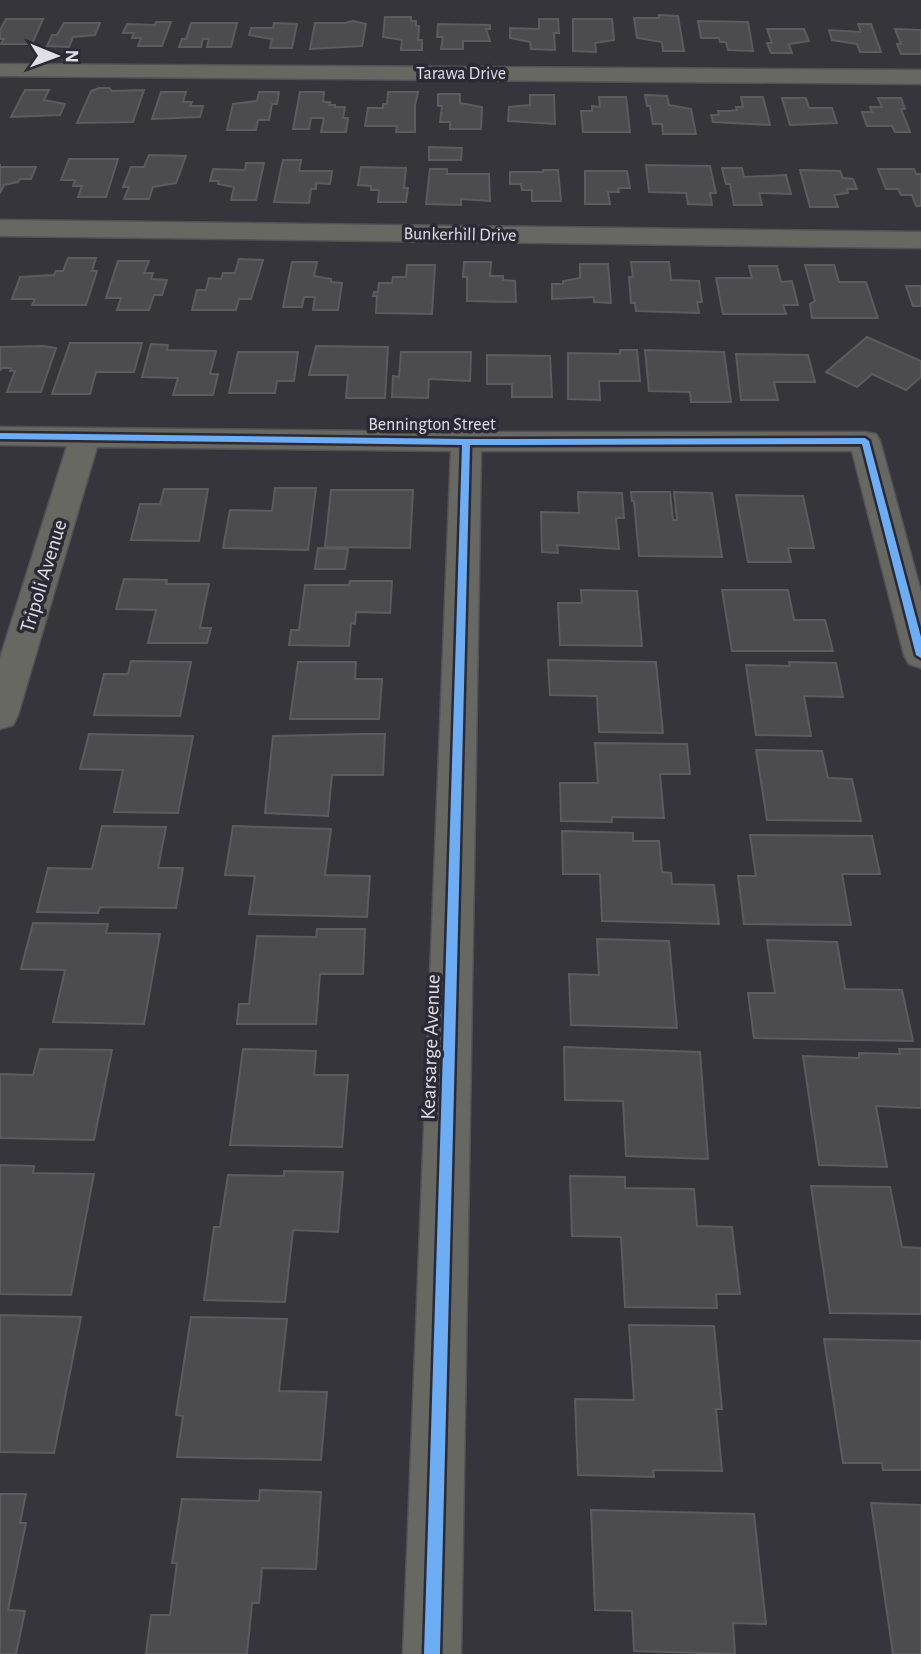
<svg xmlns="http://www.w3.org/2000/svg" width="921" height="1654" viewBox="0 0 921 1654" font-family="'Alegreya Sans',sans-serif">
	<style>
		.building { fill: #4c4b50; stroke: #5c5b60; stroke-width: 2 }
		.lines { fill: none; stroke-linecap: round; stroke-linejoin: round }
		.minor-casing { stroke: #525155; stroke-width: 3 }
		.minor { fill: #686863; fill-rule: evenodd }
		.cycleway-casing { stroke: #2b2933; stroke-width: 5 }
		.cycleway { fill: #6dadf4; fill-rule: evenodd }
		.labels { text-anchor: middle; stroke-width: 7; stroke-linejoin: round; paint-order: stroke }
		.far-street-label { font-size: 18px; fill: #e0dfe5; stroke: #2b2933 }
		.street-label { font-size: 21px; fill: #e0dfe5; stroke: #2b2933 }
	</style>
	<rect width="100%" height="100%" fill="#36353b"/>
	<!-- building -->
	<g class="building">
		<polygon points="659,15 678,16 684,51 663,51 662,42 637,38 634,18 659,18"/>
		<polygon points="385,17 411,17 411,21 416,21 416,26 419,26 418,40 422,40 422,50 401,50 402,40 383,37"/>
		<polygon points="6,19 43,19 32,44 1,44 4,39 0,39 0,30"/>
		<polygon points="539,19 558,19 559,33 554,33 555,50 531,49 530,42 510,38 510,28 539,29"/>
		<polygon points="573,19 612,19 614,40 595,43 596,52 573,51"/>
		<polygon points="353,21 366,24 362,46 310,49 315,23 345,23"/>
		<polygon points="698,21 748,22 753,51 728,50 726,42 720,42 719,38 701,38"/>
		<polygon points="156,22 171,22 162,46 138,46 141,38 132,38 134,33 123,33 127,24 155,25"/>
		<polygon points="64,23 100,23 95,35 73,37 69,47 47,46 52,35 57,35"/>
		<polygon points="191,23 237,23 231,47 207,47 209,39 203,39 201,47 179,47 182,39 186,39"/>
		<polygon points="274,23 297,24 292,48 270,48 272,39 249,35 251,28 273,28"/>
		<polygon points="438,24 490,25 490,29 486,29 490,41 463,41 463,49 441,49 443,37 437,37"/>
		<polygon points="858,24 871,24 881,52 860,52 857,44 832,40 829,30 861,32"/>
		<polygon points="767,29 804,29 809,41 789,44 792,53 771,53 767,43 772,43"/>
		<polygon points="895,29 921,30 921,54 901,54 897,44 901,44"/>
		<polygon points="99,88 109,88 112,91 144,90 133,122 77,123 91,91"/>
		<polygon points="25,90 49,90 44,100 65,104 60,115 11,117"/>
		<polygon points="161,92 186,92 183,102 192,102 190,106 203,106 200,117 152,119"/>
		<polygon points="259,92 279,92 277,104 272,104 269,120 258,120 256,130 227,130 233,104 257,101"/>
		<polygon points="300,92 324,92 323,102 330,102 329,105 335,105 335,107 345,107 343,118 348,118 346,132 321,132 324,118 311,118 309,129 293,129"/>
		<polygon points="388,92 418,92 415,105 415,132 396,132 397,126 365,126 368,108 383,108 383,104 387,104"/>
		<polygon points="438,94 460,94 460,103 482,107 481,129 450,129 450,122 440,122 442,106 438,106"/>
		<polygon points="530,95 554,95 555,124 508,121 509,107 530,105"/>
		<polygon points="645,95 667,96 669,105 691,109 696,134 663,134 662,124 653,124 650,106 647,106"/>
		<polygon points="599,97 626,97 630,132 583,132 581,111 592,111 592,106 600,107"/>
		<polygon points="741,97 763,97 770,125 713,122 711,115 719,115 718,111 730,111 737,110 736,107 743,107"/>
		<polygon points="782,98 806,98 809,108 832,108 837,123 790,125"/>
		<polygon points="878,98 901,98 905,109 901,109 910,132 895,132 892,126 867,126 862,112 872,112 870,107 882,107"/>
		<polygon points="429,147 462,148 461,160 429,160"/>
		<polygon points="149,155 186,156 176,183 153,187 149,199 124,199 129,187 123,187 131,167 144,167"/>
		<polygon points="69,159 118,159 106,197 78,197 82,186 73,186 75,180 61,180"/>
		<polygon points="283,160 301,160 299,171 332,171 330,184 316,183 316,189 311,189 309,203 274,202"/>
		<polygon points="246,163 264,163 256,200 231,200 234,187 218,184 219,181 210,181 213,169 245,170"/>
		<polygon points="0,164 0,167 36,167 31,179 20,179 18,182 4,185 0,193"/>
		<polygon points="646,165 710,166 716,193 710,193 712,205 688,204 686,193 649,192"/>
		<polygon points="361,167 406,168 404,188 408,188 406,202 378,202 379,190 371,190 371,186 358,185"/>
		<polygon points="722,168 742,168 744,177 786,175 791,194 759,193 762,205 734,205 730,184 726,184"/>
		<polygon points="430,169 447,169 447,174 489,174 490,201 461,199 461,205 426,204"/>
		<polygon points="878,169 914,169 916,174 921,174 921,206 916,206 912,195 901,195 898,189 886,189"/>
		<polygon points="543,170 558,170 561,201 532,201 532,190 522,190 521,184 510,184 510,172 543,172"/>
		<polygon points="800,170 840,171 843,178 853,179 857,189 847,189 848,193 834,195 838,207 810,207"/>
		<polygon points="585,171 627,171 630,188 618,188 619,192 608,192 610,204 585,204"/>
		<polygon points="68,258 96,258 92,271 97,271 86,305 32,305 35,299 12,299 20,277 54,275 56,271 63,271"/>
		<polygon points="239,259 263,260 251,299 239,299 236,310 192,310 197,290 206,290 209,278 221,279 223,273 235,273"/>
		<polygon points="118,261 149,261 144,273 153,273 151,279 167,280 162,295 154,295 149,310 117,310 121,298 106,298"/>
		<polygon points="292,262 317,262 314,276 331,279 331,282 342,283 338,310 313,310 315,297 304,297 302,307 283,307"/>
		<polygon points="464,262 491,262 490,276 503,276 503,280 515,281 516,302 467,301 467,277 463,277"/>
		<polygon points="631,262 669,262 671,280 699,281 702,302 697,302 699,313 636,311 635,303 631,303 629,277 633,277"/>
		<polygon points="580,264 608,264 611,303 594,302 594,297 552,299 552,284 563,284 563,281 580,278"/>
		<polygon points="407,265 435,265 432,314 376,313 377,296 373,296 374,292 378,292 379,283 392,283 393,277 406,277"/>
		<polygon points="805,265 834,265 839,282 866,282 878,318 812,318 810,304 815,301"/>
		<polygon points="749,266 777,266 781,282 792,281 798,305 783,305 786,314 723,314 716,278 752,278"/>
		<polygon points="906,286 921,286 921,306 913,306"/>
		<polygon points="867,337 921,361 921,377 906,390 872,374 857,387 826,372"/>
		<polygon points="70,343 142,343 134,372 96,372 90,394 52,394"/>
		<polygon points="151,344 168,345 167,350 216,351 210,374 218,374 213,395 173,395 178,378 142,377"/>
		<polygon points="43,346 56,348 41,392 7,392 15,371 10,371 11,368 2,368 0,370 0,347"/>
		<polygon points="316,346 388,347 385,398 346,398 348,375 309,375"/>
		<polygon points="620,350 637,350 640,381 599,381 600,400 568,399 568,353 620,354"/>
		<polygon points="645,350 724,352 731,402 691,402 690,392 649,391"/>
		<polygon points="238,352 298,352 294,381 277,381 275,393 229,393"/>
		<polygon points="401,352 471,352 470,381 429,379 428,398 392,397 393,376 399,377"/>
		<polygon points="736,354 808,355 815,382 774,382 778,400 741,400"/>
		<polygon points="487,355 550,356 552,397 512,397 512,384 487,384"/>
		<polygon points="275,488 316,488 308,550 223,548 230,510 272,511"/>
		<polygon points="164,489 208,489 199,541 131,540 140,504 160,504"/>
		<polygon points="331,490 413,490 410,548 325,547"/>
		<polygon points="578,492 622,493 624,518 616,518 619,549 557,545 558,553 542,552 541,512 579,513"/>
		<polygon points="631,492 670,492 673,520 677,520 674,492 712,493 722,557 639,556 634,501 632,501"/>
		<polygon points="736,495 803,496 814,548 788,548 791,562 748,562"/>
		<polygon points="318,548 348,549 345,569 315,569"/>
		<polygon points="124,579 167,580 166,584 209,584 200,628 211,628 207,643 148,643 156,610 116,609"/>
		<polygon points="350,581 392,581 390,613 356,612 355,624 351,623 349,646 289,645 291,630 299,630 305,585 349,585"/>
		<polygon points="581,590 637,591 642,646 560,645 558,603 582,603"/>
		<polygon points="722,590 788,590 794,620 825,620 833,651 732,651"/>
		<polygon points="548,660 656,662 663,733 599,732 597,696 550,695"/>
		<polygon points="131,661 191,662 180,716 94,715 104,674 128,674"/>
		<polygon points="298,662 356,662 355,679 382,679 379,719 290,719"/>
		<polygon points="789,662 836,663 843,697 804,696 811,736 756,735 746,665 790,666"/>
		<polygon points="89,734 193,736 178,813 114,812 123,770 80,769"/>
		<polygon points="363,734 385,734 383,775 332,775 328,816 265,813 273,736"/>
		<polygon points="595,743 687,744 690,774 660,774 664,818 612,817 612,822 561,821 560,783 598,783"/>
		<polygon points="756,750 822,751 828,778 852,779 861,821 767,820"/>
		<polygon points="102,826 166,827 158,868 183,868 176,908 100,907 98,913 37,912 48,868 92,869"/>
		<polygon points="233,826 331,829 325,875 370,876 367,917 249,914 255,876 225,875"/>
		<polygon points="562,831 633,833 633,841 659,841 662,872 671,873 672,884 714,885 719,924 602,921 600,874 563,874"/>
		<polygon points="750,835 872,836 880,874 842,874 851,925 744,924 738,876 756,876"/>
		<polygon points="33,923 108,924 106,933 160,934 144,1024 53,1022 65,970 21,969"/>
		<polygon points="317,929 365,929 363,974 320,974 316,1024 237,1024 239,1004 249,1004 257,936 316,937"/>
		<polygon points="597,939 669,941 677,1028 571,1025 569,974 599,975"/>
		<polygon points="767,940 837,942 845,989 902,990 913,1041 754,1038 748,993 775,993"/>
		<polygon points="564,1047 700,1052 708,1159 626,1156 623,1101 565,1100"/>
		<polygon points="40,1049 112,1050 94,1140 0,1138 0,1074 33,1075"/>
		<polygon points="243,1049 316,1051 314,1075 348,1075 342,1147 230,1145"/>
		<polygon points="899,1049 921,1049 921,1108 876,1106 887,1167 819,1165 803,1056 859,1058 859,1053 900,1054"/>
		<polygon points="0,1165 34,1166 33,1173 94,1174 71,1295 0,1294"/>
		<polygon points="284,1171 343,1172 338,1232 293,1230 285,1302 204,1300 214,1227 220,1227 228,1175 284,1176"/>
		<polygon points="570,1176 625,1177 625,1188 694,1189 697,1226 732,1227 740,1294 716,1294 717,1308 625,1307 621,1237 572,1236"/>
		<polygon points="811,1186 890,1187 902,1247 921,1248 921,1314 830,1313"/>
		<polygon points="0,1315 81,1317 54,1453 0,1452"/>
		<polygon points="191,1317 287,1319 279,1391 327,1392 321,1460 177,1457 183,1416 176,1415"/>
		<polygon points="629,1325 714,1326 722,1409 716,1409 722,1471 653,1470 654,1477 578,1475 575,1399 634,1400"/>
		<polygon points="824,1339 921,1341 921,1470 883,1470 882,1463 843,1463"/>
		<polygon points="260,1490 321,1492 316,1569 262,1568 259,1603 252,1603 247,1654 146,1654 151,1615 170,1615 177,1563 172,1563 182,1499 259,1501"/>
		<polygon points="0,1494 26,1494 20,1523 26,1523 8,1610 25,1611 16,1654 0,1654"/>
		<polygon points="871,1503 921,1505 921,1654 893,1654"/>
		<polygon points="591,1510 754,1514 766,1624 733,1623 735,1654 634,1651 632,1611 595,1610"/>
	</g>
	<g class="lines">
		<defs>
			<g id="minor">
				<polygon points="0,64 921,70 921,84 0,76"/>
				<polygon points="0,220 921,232 921,248 0,236"/>
				<polygon points="0,427 466,432 865,432 876,434 880,441 921,592 921,668 909,664 904,655 852,451 481,451 461,1654 403,1654 451,451 97,447 18,715 13,725 0,729 0,658 67,446 0,445"/>
			</g>
		</defs>
		<!-- minor casing -->
		<use href="#minor" class="minor-casing"/>
		<!-- minor -->
		<use href="#minor" class="minor"/>
		<defs>
			<polygon id="cycleway" points="0,433 466,439 865,438 869,441 921,637 921,658 916,655 862,444 470,445 440,1654 424,1654 462,445 0,439"/>
		</defs>
		<!-- cycleway casing -->
		<use href="#cycleway" class="cycleway-casing"/>
		<!-- cycleway -->
		<use href="#cycleway" class="cycleway"/>
	</g>
	<g class="labels">
		<!-- far-street labels -->
		<g class="far-street-label">
			<text x="461" y="79">Tarawa Drive</text>
			<text transform="translate(460 234) rotate(1)" y="6">Bunkerhill Drive</text>
			<text x="432" y="430">Bennington Street</text>
		</g>
		<!-- street labels -->
		<g class="street-label">
			<text transform="translate(43 576) rotate(-73)" y="7">Tripoli Avenue</text>
			<text transform="translate(430 1047) rotate(-88)" y="7">Kearsarge Avenue</text>
		</g>
	</g>
	<!-- north arrow -->
	<g transform="translate(56 56) rotate(91)" stroke="#2b2933" stroke-width="5" paint-order="stroke">
	<path d="M0-5L12 26L0 18L-12 26Z" fill="#e0dfe5"/>
	<text y="-10" font-size="19" font-weight="bold" text-anchor="middle" fill="#e0dfe5">N</text>
	</g>
</svg>
